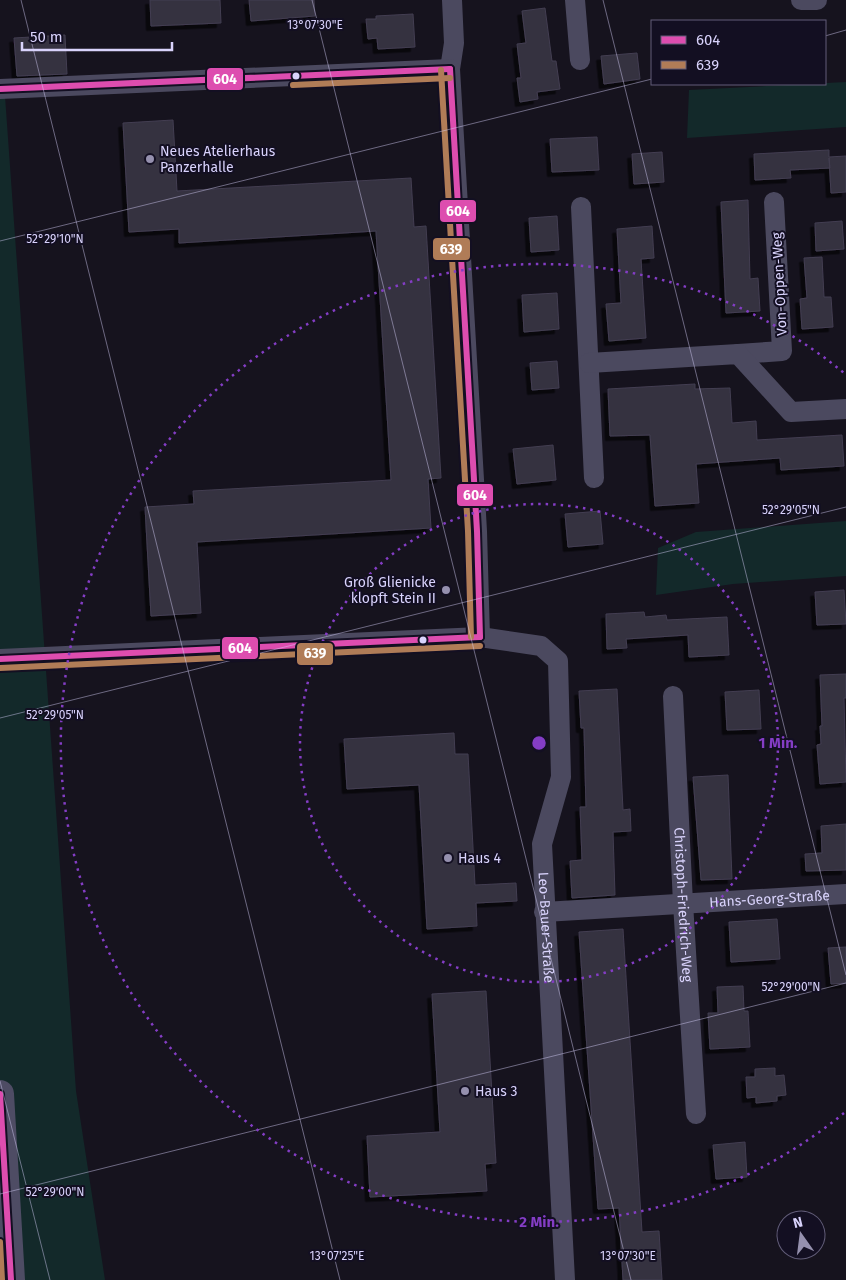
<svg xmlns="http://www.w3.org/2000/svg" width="846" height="1280" viewBox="0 0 846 1280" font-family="'Fira Sans',sans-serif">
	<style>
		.green { fill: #13292a }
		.building { fill: #343140; stroke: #433e51; filter: url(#shadow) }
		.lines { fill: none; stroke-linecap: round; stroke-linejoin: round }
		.street { stroke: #4b495f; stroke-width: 20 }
		.secondary { stroke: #4e4c64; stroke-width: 28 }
		.bus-1-casing { stroke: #130f22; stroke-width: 10 }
		.bus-2-casing { stroke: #130f22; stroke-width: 10 }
		.bus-1 { stroke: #dd4daf; stroke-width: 6 }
		.bus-2 { stroke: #b07c57; stroke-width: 6 }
		.ticks { fill: none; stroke: #d9d3fc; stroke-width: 1; stroke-opacity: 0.45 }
		.ring { fill: none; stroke: #843dc5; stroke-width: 2.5; stroke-dasharray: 2.5 5 }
		.bus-dot { fill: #d9d3fc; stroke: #130f22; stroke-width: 2 }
		.poi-dot { fill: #9590ae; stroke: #130f22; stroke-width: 2 }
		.labels { text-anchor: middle; stroke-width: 4; stroke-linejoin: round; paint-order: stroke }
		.poi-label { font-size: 14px; fill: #d9d3fc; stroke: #130f22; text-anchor: start }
		.street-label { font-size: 14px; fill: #d9d3fc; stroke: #130f22 }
		.ticks-label { font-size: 12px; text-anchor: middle; fill: #d9d3fc; stroke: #130f22; stroke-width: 4; stroke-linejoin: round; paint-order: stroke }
		.centre { fill: #843dc5; stroke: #130f22; stroke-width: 2.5 }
		.ring-label { font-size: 15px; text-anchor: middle; font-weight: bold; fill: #843dc5; stroke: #130f22; stroke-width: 4; stroke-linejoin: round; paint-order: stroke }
		.line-badge { stroke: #130f22; stroke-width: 2 }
		.badge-label { font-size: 14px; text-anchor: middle; font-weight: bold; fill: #fff }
	</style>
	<defs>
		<filter id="shadow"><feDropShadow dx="-4.5" dy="4.5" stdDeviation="0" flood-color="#0009"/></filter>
	</defs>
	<rect width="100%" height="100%" fill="#16131e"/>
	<!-- green -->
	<g class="green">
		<polygon points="0,79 4,82 76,1091 105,1280 0,1280"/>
		<polygon points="846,82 846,127 687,138 689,90"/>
		<polygon points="846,521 846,576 733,584 656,595 658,548 696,532"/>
	</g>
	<!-- building -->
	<g class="building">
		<polygon points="150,0 220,0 221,23 151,26"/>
		<polygon points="249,0 314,0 315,16 251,21"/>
		<polygon points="545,8 552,61 556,61 560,89 537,92 538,99 520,102 517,78 521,78 517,44 526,43 522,11"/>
		<polygon points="413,14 415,47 378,49 377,38 368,39 366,19 376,19 376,16"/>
		<polygon points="65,35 67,74 17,76 14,38"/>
		<polygon points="637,53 640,79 604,84 601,56"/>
		<polygon points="173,120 177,191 411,178 414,227 426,226 441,478 428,479 431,528 197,542 201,613 151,616 145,507 194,504 193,491 391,480 376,231 179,243 179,229 129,232 123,123"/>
		<polygon points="597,137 599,170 552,172 550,139"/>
		<polygon points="829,150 829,157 846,156 846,192 831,193 829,158 830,168 790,170 791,178 755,180 754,154"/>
		<polygon points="662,152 664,182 634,184 632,154"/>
		<polygon points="748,200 750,279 758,278 760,311 726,313 721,202"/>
		<polygon points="557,216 559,250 531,252 529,218"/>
		<polygon points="842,221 844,249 816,251 815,223"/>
		<polygon points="652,226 654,258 641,259 646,338 609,341 606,304 621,303 617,229"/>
		<polygon points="822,257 824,297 831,297 833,327 802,329 800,299 807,298 804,258"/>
		<polygon points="557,293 559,329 524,332 522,295"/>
		<polygon points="557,361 559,388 532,390 530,363"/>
		<polygon points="695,384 695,389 730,388 732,423 756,421 757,440 842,435 844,466 781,470 780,458 696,464 699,503 655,506 650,435 610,436 608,389"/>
		<polygon points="553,445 556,480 517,484 513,449"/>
		<polygon points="600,511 603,544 568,547 565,514"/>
		<polygon points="844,590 846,624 817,625 815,592"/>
		<polygon points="644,612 645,617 666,615 667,620 727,617 729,655 689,657 688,635 626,639 627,648 607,649 606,614"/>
		<polygon points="846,674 846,698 844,698 846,782 820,784 817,745 821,744 820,726 822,726 820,675"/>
		<polygon points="617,689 623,810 630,809 631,831 613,832 615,895 572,898 570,861 582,860 580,807 586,807 584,728 581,728 579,691"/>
		<polygon points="759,690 761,729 727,730 725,692"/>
		<polygon points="454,733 455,754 468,754 475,885 516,883 517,901 476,903 477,926 427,929 419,785 347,789 344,739"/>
		<polygon points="728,775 732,879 701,880 693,777"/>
		<polygon points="846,824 846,870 806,871 805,854 822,853 821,826"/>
		<polygon points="777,919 780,959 731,962 729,922"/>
		<polygon points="623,929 642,1232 659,1231 662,1280 623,1280 619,1208 598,1209 579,932"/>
		<polygon points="846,947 846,983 831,984 828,948"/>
		<polygon points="743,986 744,1011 748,1011 750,1047 710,1049 708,1013 718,1013 717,987"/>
		<polygon points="486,991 496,1163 485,1164 487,1191 370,1197 367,1136 440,1132 432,994"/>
		<polygon points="775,1068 775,1076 784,1075 786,1095 777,1096 777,1101 756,1103 756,1097 747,1098 746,1077 755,1077 755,1069"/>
		<polygon points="745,1142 747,1177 716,1179 713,1145"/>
	</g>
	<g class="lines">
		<!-- street -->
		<g class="street">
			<polyline points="452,0 454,43 450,69 477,531 480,637"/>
			<polyline points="575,0 580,60"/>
			<polyline points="801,0 817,0"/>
			<polyline points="0,89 450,69"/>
			<polyline points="581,207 594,478"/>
			<polyline points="738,354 782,351 774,202"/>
			<polyline points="589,363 738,354 791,412 846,409"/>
			<path id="s1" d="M0,659L480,637L541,646L558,661L561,777L542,844L565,1280"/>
			<path id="s2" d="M673,696L683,903L696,1114"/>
			<path id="s3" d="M544,912L846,894"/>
		</g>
		<!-- secondary -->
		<polyline class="secondary" points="0,1094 11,1280"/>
		<defs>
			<g id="bus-1">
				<polyline points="450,69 477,531 480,637"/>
				<polyline points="0,89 450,69"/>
				<polyline points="0,659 480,637"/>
				<polyline points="0,1094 11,1280"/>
			</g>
			<g id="bus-2">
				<polyline points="441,70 468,531 471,637"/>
				<polyline points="293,85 450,78"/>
				<polyline points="0,668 480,646"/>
				<polyline points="0,1242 2,1280"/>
			</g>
		</defs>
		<!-- bus-1 casing -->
		<use href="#bus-1" class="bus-1-casing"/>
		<!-- bus-2 casing -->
		<use href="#bus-2" class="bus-2-casing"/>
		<!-- bus-1 -->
		<use href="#bus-1" class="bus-1"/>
		<!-- bus-2 -->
		<use href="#bus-2" class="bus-2"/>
	</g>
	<!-- ticks -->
	<path class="ticks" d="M21,0L340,1280M312,0L631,1280M603,0L846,975M825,36L846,30M0,241L652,79M0,718L846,507M0,1081L50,1280M0,1194L846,983"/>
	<!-- distance rings -->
	<g class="ring">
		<circle cx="539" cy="743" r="239"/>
		<path d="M844 1113A479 479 0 1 1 844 373"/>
	</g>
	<!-- markers -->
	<g class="bus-dot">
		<circle cx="296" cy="76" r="4.5"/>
		<circle cx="423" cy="640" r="4.5"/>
	</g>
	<g class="poi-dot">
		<circle cx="150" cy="159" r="5"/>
		<circle cx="446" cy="590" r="5"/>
		<circle cx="448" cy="858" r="5"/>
		<circle cx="465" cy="1091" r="5"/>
	</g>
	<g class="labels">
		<!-- poi labels -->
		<g class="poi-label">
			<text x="160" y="156">Neues Atelierhaus<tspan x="160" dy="16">Panzerhalle</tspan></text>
			<text x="436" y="587" text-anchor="end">Groß Glienicke<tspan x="436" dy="16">klopft Stein II</tspan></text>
			<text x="458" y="863">Haus 4</text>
			<text x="475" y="1096">Haus 3</text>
		</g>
		<!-- street labels -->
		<g class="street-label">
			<text transform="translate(779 284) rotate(-93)" y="5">Von-Oppen-Weg</text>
			<text dy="5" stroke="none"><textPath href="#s3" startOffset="226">Hans-Georg-Straße</textPath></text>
			<text dy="5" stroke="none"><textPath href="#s2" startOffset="209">Christoph-Friedrich-Weg</textPath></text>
			<text dy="5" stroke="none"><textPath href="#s1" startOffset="834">Leo-Bauer-Straße</textPath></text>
		</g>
	</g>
	<g class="ticks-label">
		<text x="315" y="29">13°07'30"E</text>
		<text x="55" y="243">52°29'10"N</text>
		<text x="791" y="514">52°29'05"N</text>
		<text x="55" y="719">52°29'05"N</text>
		<text x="791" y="991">52°29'00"N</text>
		<text x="55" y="1196">52°29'00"N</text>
		<text x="337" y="1260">13°07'25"E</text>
		<text x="628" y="1260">13°07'30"E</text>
	</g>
	<circle cx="539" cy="743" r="8" class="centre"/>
	<g class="ring-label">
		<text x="778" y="748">1 Min.</text>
		<text x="539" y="1227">2 Min.</text>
	</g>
	<g class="line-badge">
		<rect x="206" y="67" width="38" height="24" rx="5" fill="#dd4daf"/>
		<rect x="439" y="199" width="38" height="24" rx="5" fill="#dd4daf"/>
		<rect x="432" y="237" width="39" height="24" rx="5" fill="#b07c57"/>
		<rect x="456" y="483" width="38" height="24" rx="5" fill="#dd4daf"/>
		<rect x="221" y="636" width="38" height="24" rx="5" fill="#dd4daf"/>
		<rect x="296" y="642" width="38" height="24" rx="5" fill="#b07c57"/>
	</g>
	<g class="badge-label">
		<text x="225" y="84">604</text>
		<text x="458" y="216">604</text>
		<text x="451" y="254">639</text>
		<text x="475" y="500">604</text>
		<text x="240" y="653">604</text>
		<text x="315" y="658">639</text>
	</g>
	<!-- legend -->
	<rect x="651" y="20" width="175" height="65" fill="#130f22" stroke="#625d79"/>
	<rect x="661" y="36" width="25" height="8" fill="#dd4daf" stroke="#625d79"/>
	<text x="696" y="45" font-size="15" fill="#d9d3fc">604</text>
	<rect x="661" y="61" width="25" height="8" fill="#b07c57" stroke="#625d79"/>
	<text x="696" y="70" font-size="15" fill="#d9d3fc">639</text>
	<!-- north arrow -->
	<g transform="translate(801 1235) rotate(346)"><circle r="24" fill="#130f22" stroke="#625d79"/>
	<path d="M0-4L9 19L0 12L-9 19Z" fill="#9590ae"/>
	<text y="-8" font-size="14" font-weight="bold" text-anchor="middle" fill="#d9d3fc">N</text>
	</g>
	<!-- scale -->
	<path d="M22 42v8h150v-8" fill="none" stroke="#d9d3fc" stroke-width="2.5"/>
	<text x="30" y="42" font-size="15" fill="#d9d3fc" stroke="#130f22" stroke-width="4" paint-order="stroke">50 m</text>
</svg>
